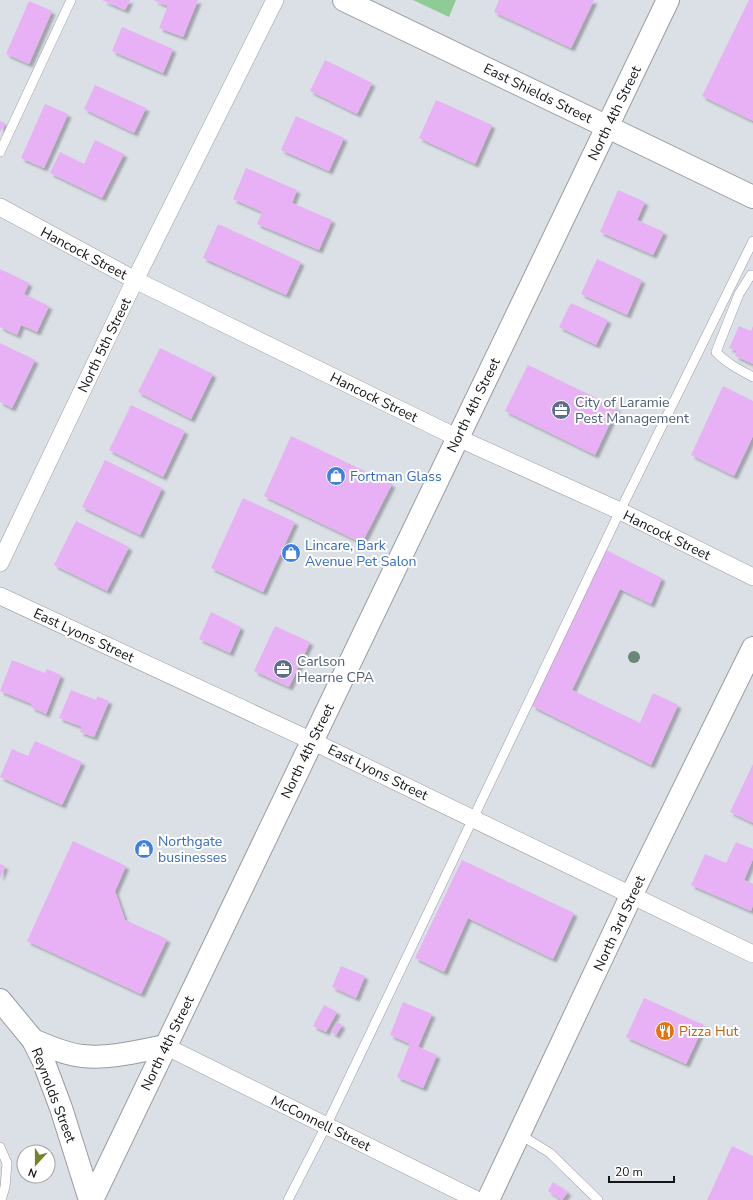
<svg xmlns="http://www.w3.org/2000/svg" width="753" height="1200" viewBox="0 0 753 1200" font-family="'Nunito Sans',sans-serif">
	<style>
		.green { fill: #8fcc95 }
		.building { fill: #e8b1f5; filter: url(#shadow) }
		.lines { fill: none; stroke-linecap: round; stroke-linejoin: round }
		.service-casing { stroke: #989ca2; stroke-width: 10 }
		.minor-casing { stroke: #989ca2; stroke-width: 18 }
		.tertiary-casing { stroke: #989ca2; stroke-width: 24 }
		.secondary-casing { stroke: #989ca2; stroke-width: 24 }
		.primary-casing { stroke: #989ca2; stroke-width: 24 }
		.service { stroke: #fff; stroke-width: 9 }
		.minor { stroke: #fff; stroke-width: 17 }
		.tertiary { stroke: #fff; stroke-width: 22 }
		.secondary { stroke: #fff; stroke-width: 22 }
		.primary { stroke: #fff; stroke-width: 22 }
		.tree { fill: #6a8775 }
		.labels { text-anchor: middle; stroke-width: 4; stroke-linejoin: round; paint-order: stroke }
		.street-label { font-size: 14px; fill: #131517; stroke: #fff }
		.service-label { font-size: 14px; fill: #4e5e75; stroke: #fff; text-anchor: start }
		.shop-label { font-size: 14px; fill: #366cbe; stroke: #fff; text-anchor: start }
		.food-label { font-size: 14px; fill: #c56008; stroke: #fff; text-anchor: start }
	</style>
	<defs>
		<filter id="shadow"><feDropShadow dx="3.5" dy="3.5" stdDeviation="1" flood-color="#0004"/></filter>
	</defs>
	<rect width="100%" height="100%" fill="#dbe0e7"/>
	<!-- green -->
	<polygon class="green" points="413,0 456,0 449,17"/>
	<!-- building -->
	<g class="building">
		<polygon points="102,0 130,0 125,10"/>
		<polygon points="153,0 198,0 183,37 159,28 168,6"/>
		<polygon points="499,0 594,0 571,48 494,12"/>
		<polygon points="749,0 753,0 753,121 702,96"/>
		<polygon points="29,1 52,11 29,64 6,54"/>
		<polygon points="122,27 173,49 163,73 112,51"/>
		<polygon points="325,60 372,83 357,114 310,91"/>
		<polygon points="95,85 146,108 134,133 84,109"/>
		<polygon points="436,100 492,125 475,164 419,138"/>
		<polygon points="45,104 68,114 44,168 21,158"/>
		<polygon points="296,116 344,138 329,171 281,150"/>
		<polygon points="0,121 5,123 0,132"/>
		<polygon points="95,140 124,154 102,198 50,173 60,152 84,164"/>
		<polygon points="246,168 297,190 292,203 332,220 319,250 257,224 262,212 233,199"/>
		<polygon points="618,190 645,202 637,220 664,232 653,255 600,232"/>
		<polygon points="218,224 301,262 286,295 203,258"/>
		<polygon points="597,259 642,280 627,315 581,294"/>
		<polygon points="0,269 29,283 24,294 49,306 37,332 21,325 17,335 0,327"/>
		<polygon points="571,303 608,320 596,345 559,327"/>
		<polygon points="739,326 751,331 753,326 753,364 735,356 737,351 729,348"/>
		<polygon points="0,343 35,360 12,408 0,402"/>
		<polygon points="160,348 213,374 191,419 138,392"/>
		<polygon points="528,365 617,408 595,455 505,411"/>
		<polygon points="723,386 753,401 753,436 734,476 691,455"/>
		<polygon points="131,405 185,431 163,477 109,450"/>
		<polygon points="291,436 392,484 362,543 264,496"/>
		<polygon points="105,460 162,488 140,535 82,507"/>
		<polygon points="243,498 295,522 263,592 211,568"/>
		<polygon points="76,521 129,547 107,591 54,565"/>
		<polygon points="604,549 662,578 651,604 620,589 572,690 640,723 653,693 678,705 651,765 532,706"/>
		<polygon points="211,612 241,627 230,653 199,639"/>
		<polygon points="275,626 310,642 289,687 254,671"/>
		<polygon points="12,660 45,673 47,669 61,675 46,714 31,707 32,704 0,691"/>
		<polygon points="71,690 96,700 97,696 109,701 94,737 80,732 82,727 59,718"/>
		<polygon points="35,741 82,762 62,805 0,777 12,749 28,756"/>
		<polygon points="753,764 753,823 730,812"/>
		<polygon points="73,841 126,866 115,891 125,920 167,939 141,994 27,941"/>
		<polygon points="736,842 753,849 753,859 744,880 753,884 753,905 751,911 691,885 705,854 726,863"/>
		<polygon points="462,860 574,913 553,959 468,918 444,972 415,958"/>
		<polygon points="0,864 5,866 0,878"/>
		<polygon points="341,966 365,976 356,998 332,987"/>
		<polygon points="644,998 704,1025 686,1064 626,1037"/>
		<polygon points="403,1002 432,1014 418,1047 437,1055 423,1088 397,1077 410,1044 390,1035"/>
		<polygon points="324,1005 337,1012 326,1032 313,1026"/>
		<polygon points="337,1022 342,1025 336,1035 331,1032"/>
		<polygon points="732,1146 753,1156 753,1200 707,1200"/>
		<polygon points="553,1182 568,1192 562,1200 548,1191"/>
	</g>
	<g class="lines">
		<defs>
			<g id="service">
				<polyline points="0,152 71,0"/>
				<path d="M753,275H751L739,294L716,352C726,363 740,370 753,377"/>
				<polyline points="519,1134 550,1153 598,1200"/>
				<polyline points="0,1147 7,1163 5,1187 1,1200"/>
				<polyline points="288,1200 326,1126 620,511 753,241"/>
			</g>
			<g id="minor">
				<polyline points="0,207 135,280 458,438 620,511 753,577"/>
				<polyline points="0,563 135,280 275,0"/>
				<polyline points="0,596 312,741 753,954"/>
				<polyline points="165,1046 477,1200"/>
			</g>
			<g id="tertiary">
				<polyline points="344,0 753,197"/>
				<polyline points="92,1200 668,0"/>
			</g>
			<g id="secondary">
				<polyline points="0,1000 33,1040 43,1060 61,1108 90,1200"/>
				<path d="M33,1040C47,1046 67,1055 83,1056C110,1059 139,1051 165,1046"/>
			</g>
			<polyline id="primary" points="488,1200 631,896 753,648"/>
		</defs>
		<!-- service casing -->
		<use href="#service" class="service-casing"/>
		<!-- minor casing -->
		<use href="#minor" class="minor-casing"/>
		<!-- tertiary casing -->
		<use href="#tertiary" class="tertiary-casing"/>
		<!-- secondary casing -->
		<use href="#secondary" class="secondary-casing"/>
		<!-- primary casing -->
		<use href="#primary" class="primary-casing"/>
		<!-- service -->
		<use href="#service" class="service"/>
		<!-- minor -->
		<use href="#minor" class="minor"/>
		<!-- tertiary -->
		<use href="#tertiary" class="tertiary"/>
		<!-- secondary -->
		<use href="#secondary" class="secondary"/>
		<!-- primary -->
		<use href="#primary" class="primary"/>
	</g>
	<!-- trees -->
	<circle class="tree" cx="634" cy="657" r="6"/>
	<!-- icons -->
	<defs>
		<symbol id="office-disc" viewBox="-11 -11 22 22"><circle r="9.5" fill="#5c6f8a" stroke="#fff"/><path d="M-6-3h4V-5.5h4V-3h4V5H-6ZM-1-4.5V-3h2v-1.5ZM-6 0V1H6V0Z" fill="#fff"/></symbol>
		<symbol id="shop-disc" viewBox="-11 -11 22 22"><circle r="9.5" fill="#3f7fe0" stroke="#fff"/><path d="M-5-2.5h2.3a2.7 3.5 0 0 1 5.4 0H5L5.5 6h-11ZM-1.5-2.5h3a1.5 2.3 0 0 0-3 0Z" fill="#fff"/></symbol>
		<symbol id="restaurant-disc" viewBox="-11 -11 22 22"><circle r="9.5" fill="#e8710a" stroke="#fff"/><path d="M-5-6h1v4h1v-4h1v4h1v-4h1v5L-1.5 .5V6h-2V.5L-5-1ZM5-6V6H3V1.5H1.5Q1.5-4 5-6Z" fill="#fff"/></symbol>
	</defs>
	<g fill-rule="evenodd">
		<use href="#office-disc" x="550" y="399" width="22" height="22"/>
		<use href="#shop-disc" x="325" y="465" width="22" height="22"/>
		<use href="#shop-disc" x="280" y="542" width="22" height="22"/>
		<use href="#office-disc" x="272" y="658" width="22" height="22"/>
		<use href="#shop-disc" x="133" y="838" width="22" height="22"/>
		<use href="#restaurant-disc" x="654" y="1020" width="22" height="22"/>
	</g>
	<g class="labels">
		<!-- street labels -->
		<g class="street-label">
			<text transform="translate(538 93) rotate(26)" y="5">East Shields Street</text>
			<text transform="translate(614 113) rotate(-64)" y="5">North 4th Street</text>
			<text transform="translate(84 253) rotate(28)" y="5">Hancock Street</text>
			<text transform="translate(104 345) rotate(-64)" y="5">North 5th Street</text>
			<text transform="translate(374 397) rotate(26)" y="5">Hancock Street</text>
			<text transform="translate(473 405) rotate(-64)" y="5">North 4th Street</text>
			<text transform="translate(667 535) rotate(26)" y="5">Hancock Street</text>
			<text transform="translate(84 635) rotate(25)" y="5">East Lyons Street</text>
			<text transform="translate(307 751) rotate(-64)" y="5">North 4th Street</text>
			<text transform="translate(378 772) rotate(26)" y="5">East Lyons Street</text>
			<text transform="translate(619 923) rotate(-65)" y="5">North 3rd Street</text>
			<text transform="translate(167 1043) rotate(-64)" y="5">North 4th Street</text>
			<text transform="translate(54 1095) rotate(69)" y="5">Reynolds Street</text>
			<text transform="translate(321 1123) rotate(26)" y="5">McConnell Street</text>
		</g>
		<!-- service labels -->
		<g class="service-label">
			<text x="575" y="407">City of Laramie<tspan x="575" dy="16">Pest Management</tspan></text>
			<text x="297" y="666">Carlson<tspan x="297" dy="16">Hearne CPA</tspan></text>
		</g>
		<!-- shop labels -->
		<g class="shop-label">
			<text x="350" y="481">Fortman Glass</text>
			<text x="305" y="550">Lincare, Bark<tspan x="305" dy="16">Avenue Pet Salon</tspan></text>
			<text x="158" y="846">Northgate<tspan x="158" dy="16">businesses</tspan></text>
		</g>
		<!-- food labels -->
		<g class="food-label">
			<text x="679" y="1036">Pizza Hut</text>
		</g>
	</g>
	<!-- north arrow -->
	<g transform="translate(36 1164) rotate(201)"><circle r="19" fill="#ffffff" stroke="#a1a1a2"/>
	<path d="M0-3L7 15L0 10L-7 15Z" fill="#758330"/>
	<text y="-6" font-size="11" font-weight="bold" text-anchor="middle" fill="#131517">N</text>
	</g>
	<!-- scale -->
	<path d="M609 1176v6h65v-6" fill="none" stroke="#131517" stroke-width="2"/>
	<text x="615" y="1176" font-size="12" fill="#131517" stroke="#ffffff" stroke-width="3" paint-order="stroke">20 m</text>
</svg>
